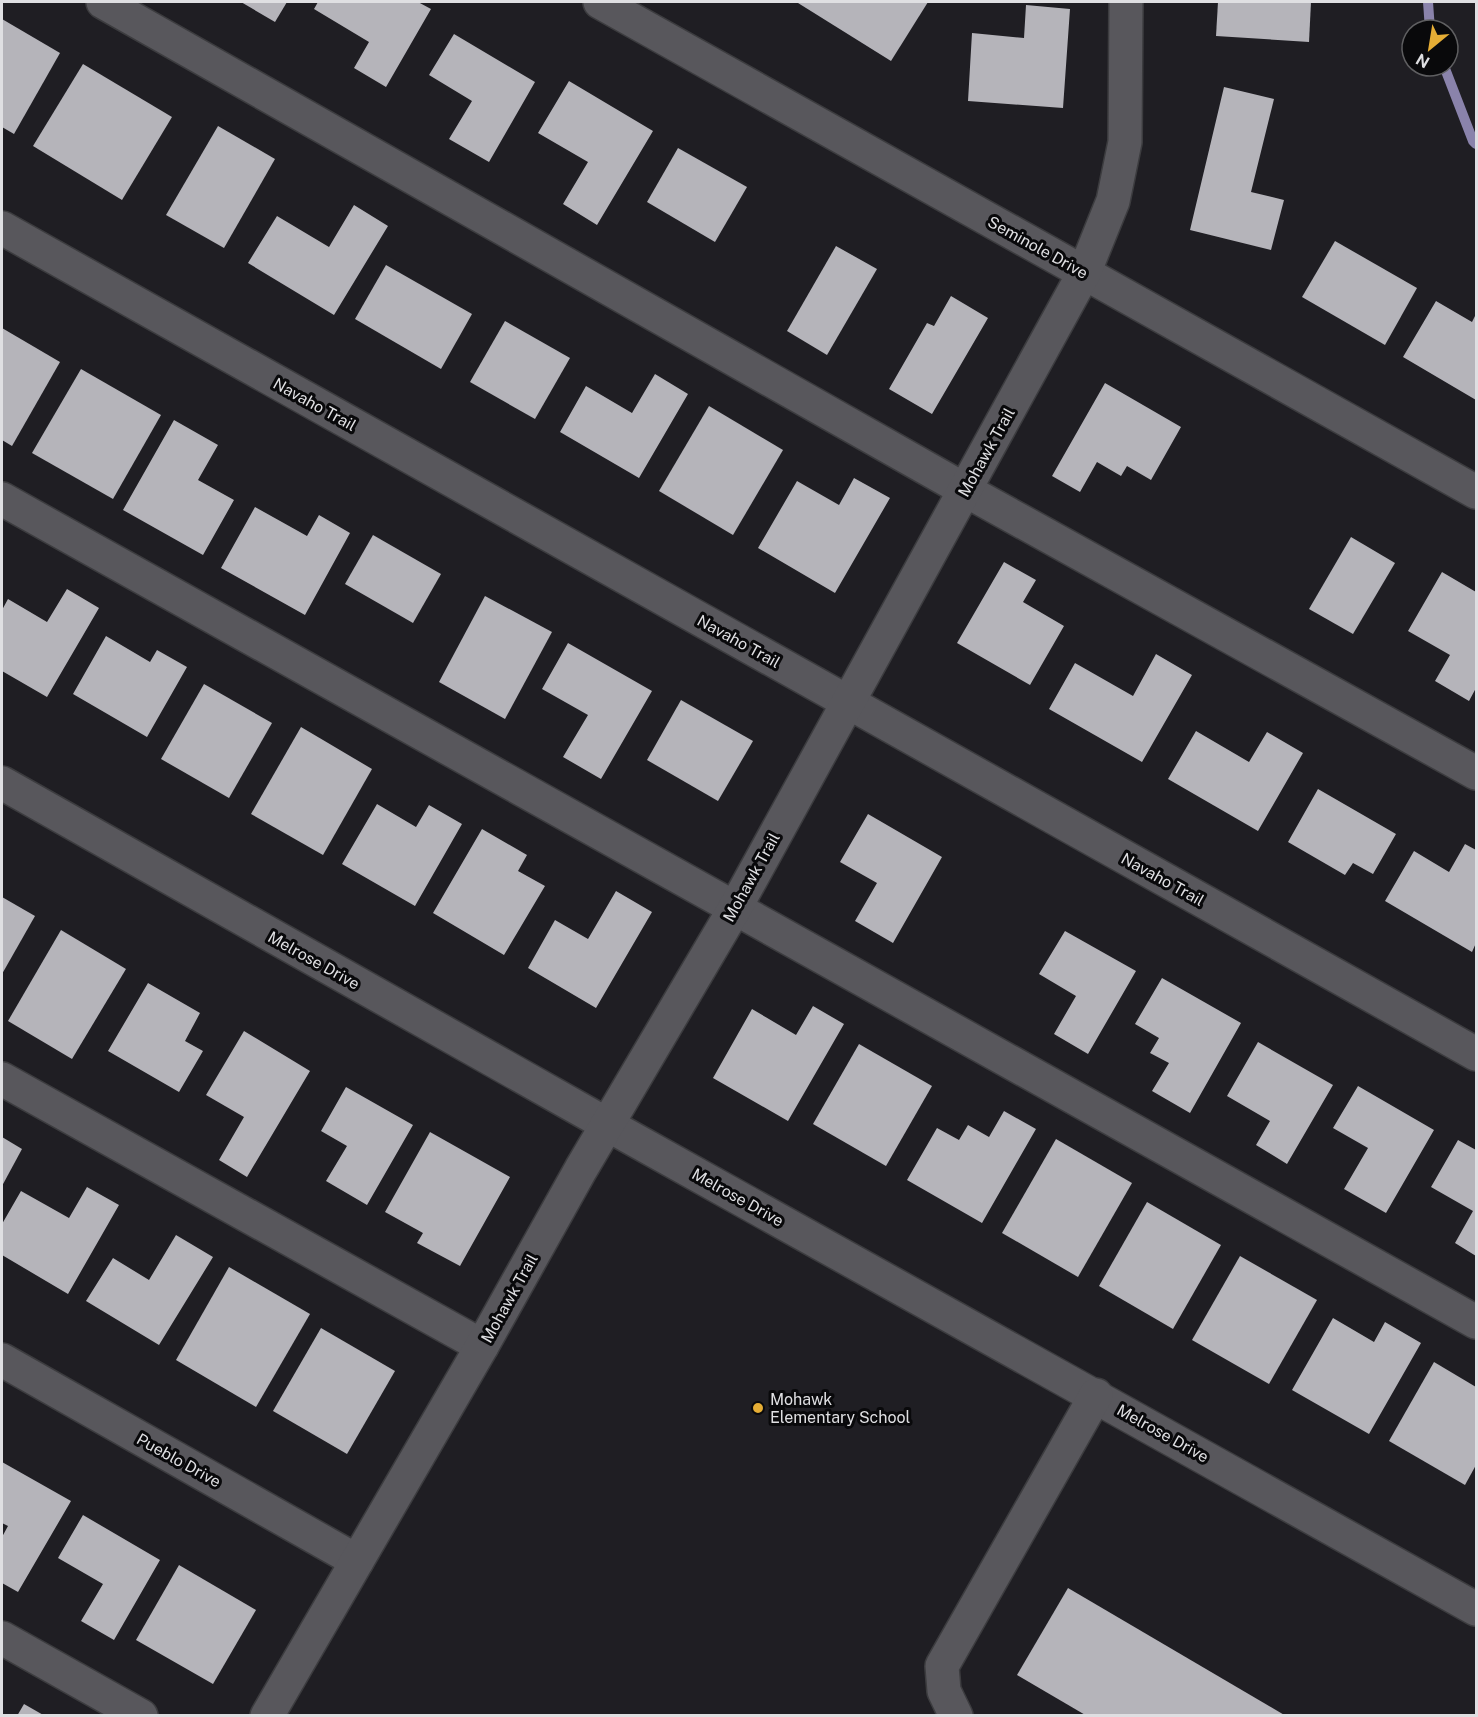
<svg xmlns="http://www.w3.org/2000/svg" width="1478" height="1717" viewBox="0 0 1478 1717" font-family="'Public Sans',sans-serif">
	<style>
		.lines { fill: none; stroke-linecap: round; stroke-linejoin: round }
		.stream { stroke: #8a83ab; stroke-width: 10 }
		.building { fill: #b5b4ba }
		.minor-casing { stroke: #3c3c3f; stroke-width: 36 }
		.minor { stroke: #58575c; stroke-width: 33 }
		.poi-dot { fill: #e5ad35; stroke: #09090b; stroke-width: 2 }
		.labels { text-anchor: middle; stroke-width: 6; stroke-linejoin: round; paint-order: stroke }
		.street-label { font-size: 16px; fill: #dfdfe2; stroke: #09090b }
		.poi-label { font-size: 16px; fill: #dfdfe2; stroke: #09090b; text-anchor: start }
	</style>
	<rect width="100%" height="100%" fill="#1f1e23"/>
	<g class="lines">
		<!-- stream -->
		<g class="stream">
			<polyline points="1428,2 1430,30"/>
			<polyline points="1444,66 1473,141 1476,144"/>
		</g>
	</g>
	<!-- building -->
	<g class="building">
		<polygon points="241,2 287,2 275,22"/>
		<polygon points="318,2 418,2 431,9 386,87 354,68 369,42 314,9"/>
		<polygon points="799,2 928,2 891,61 798,3"/>
		<polygon points="1218,2 1311,2 1309,42 1216,36"/>
		<polygon points="1026,5 1070,9 1063,108 968,101 972,33 1024,38"/>
		<polygon points="2,19 60,53 14,134 2,127"/>
		<polygon points="454,34 535,82 489,162 449,139 472,101 429,75"/>
		<polygon points="83,64 172,117 122,200 33,146"/>
		<polygon points="569,81 653,131 597,225 563,204 588,162 538,133"/>
		<polygon points="1224,87 1274,99 1251,192 1284,200 1271,250 1190,230"/>
		<polygon points="218,126 275,159 224,248 166,215"/>
		<polygon points="678,148 747,187 715,242 647,202"/>
		<polygon points="354,205 388,226 334,315 248,263 277,216 329,247"/>
		<polygon points="1335,241 1417,288 1385,345 1302,297"/>
		<polygon points="836,246 877,269 827,355 787,331"/>
		<polygon points="386,265 472,314 441,369 355,319"/>
		<polygon points="951,296 988,318 932,414 889,389 927,323 934,326"/>
		<polygon points="1436,301 1472,322 1476,314 1476,400 1403,357"/>
		<polygon points="505,321 570,358 535,419 470,382"/>
		<polygon points="2,328 60,362 12,446 2,440"/>
		<polygon points="81,369 161,415 113,499 32,453"/>
		<polygon points="655,374 688,394 639,478 560,432 586,386 632,413"/>
		<polygon points="1105,383 1181,427 1151,480 1127,466 1121,476 1097,462 1080,492 1052,476"/>
		<polygon points="709,406 783,450 733,535 659,491"/>
		<polygon points="174,420 218,445 198,480 234,500 203,555 123,510"/>
		<polygon points="854,478 890,498 835,593 758,548 797,481 839,505"/>
		<polygon points="255,507 307,536 319,515 350,533 305,615 221,568"/>
		<polygon points="373,535 441,574 413,623 345,584"/>
		<polygon points="1351,537 1395,563 1353,634 1309,609"/>
		<polygon points="1004,562 1036,580 1023,602 1064,626 1030,685 957,643"/>
		<polygon points="1442,572 1476,592 1476,688 1469,701 1435,681 1450,655 1408,631"/>
		<polygon points="67,589 99,608 47,697 2,671 2,610 8,599 47,622"/>
		<polygon points="485,596 552,632 505,719 439,682"/>
		<polygon points="106,636 150,662 157,650 187,667 147,737 73,694"/>
		<polygon points="568,643 652,691 601,779 563,757 588,715 542,689"/>
		<polygon points="1156,654 1192,675 1142,762 1049,709 1075,663 1133,696"/>
		<polygon points="204,684 272,723 229,798 161,759"/>
		<polygon points="681,700 753,741 718,801 647,760"/>
		<polygon points="301,727 372,769 323,855 251,814"/>
		<polygon points="1196,731 1249,762 1267,732 1303,753 1258,831 1168,779"/>
		<polygon points="1318,789 1396,834 1373,874 1353,863 1345,875 1288,842"/>
		<polygon points="377,804 416,827 429,805 462,824 415,906 342,864"/>
		<polygon points="868,814 942,857 893,943 855,921 877,883 840,862"/>
		<polygon points="482,829 527,855 518,871 545,886 504,955 433,913"/>
		<polygon points="1465,844 1476,850 1476,943 1472,952 1385,901 1414,851 1449,872"/>
		<polygon points="616,891 652,912 596,1008 528,968 555,920 588,939"/>
		<polygon points="2,897 35,916 2,974"/>
		<polygon points="61,930 126,969 72,1059 8,1021"/>
		<polygon points="1065,931 1136,971 1088,1054 1054,1034 1076,996 1039,974"/>
		<polygon points="1162,978 1241,1023 1190,1113 1152,1091 1169,1063 1150,1053 1159,1038 1135,1024"/>
		<polygon points="148,983 200,1013 185,1041 203,1051 179,1092 108,1051"/>
		<polygon points="813,1006 844,1024 788,1121 713,1078 752,1009 796,1035"/>
		<polygon points="244,1031 310,1071 247,1177 219,1160 244,1117 206,1095"/>
		<polygon points="1258,1042 1333,1085 1287,1164 1256,1145 1270,1121 1227,1096"/>
		<polygon points="859,1044 932,1086 886,1166 813,1124"/>
		<polygon points="1358,1086 1434,1130 1386,1213 1344,1189 1368,1148 1333,1128"/>
		<polygon points="346,1087 413,1125 367,1205 326,1181 347,1146 321,1131"/>
		<polygon points="1004,1111 1036,1129 982,1223 907,1180 937,1128 959,1140 968,1125 989,1137"/>
		<polygon points="430,1132 510,1177 460,1266 417,1243 423,1233 385,1212"/>
		<polygon points="2,1137 22,1149 2,1186"/>
		<polygon points="1056,1139 1132,1183 1078,1277 1002,1233"/>
		<polygon points="1458,1140 1476,1150 1476,1256 1455,1243 1473,1211 1431,1187"/>
		<polygon points="87,1187 119,1205 68,1294 2,1255 2,1224 21,1191 69,1218"/>
		<polygon points="1147,1202 1221,1245 1173,1329 1099,1286"/>
		<polygon points="176,1235 213,1257 159,1345 86,1301 113,1258 149,1280"/>
		<polygon points="1240,1256 1317,1300 1269,1384 1192,1340"/>
		<polygon points="229,1267 310,1314 256,1407 176,1360"/>
		<polygon points="1333,1318 1374,1342 1385,1322 1421,1343 1369,1434 1292,1390"/>
		<polygon points="321,1328 395,1371 347,1454 273,1411"/>
		<polygon points="1434,1362 1476,1387 1476,1465 1465,1485 1389,1441"/>
		<polygon points="2,1462 71,1501 18,1592 2,1583 2,1537 8,1526 2,1523"/>
		<polygon points="83,1515 160,1560 114,1640 81,1621 103,1584 58,1558"/>
		<polygon points="179,1565 256,1610 213,1684 136,1640"/>
		<polygon points="1068,1588 1286,1716 1087,1716 1017,1675"/>
		<polygon points="24,1704 45,1716 17,1716"/>
	</g>
	<g class="lines">
		<defs>
			<g id="minor">
				<polyline points="103,2 965,490 1476,773"/>
				<polyline points="600,2 1476,492"/>
				<polyline points="2,228 1476,1054"/>
				<polyline points="2,499 1476,1322"/>
				<polyline points="2,783 608,1125 1476,1609"/>
				<polyline points="2,1079 482,1346"/>
				<polyline points="2,1360 357,1561"/>
				<polyline points="2,1638 141,1716"/>
				<polyline points="267,1716 482,1346 581,1169 735,908 1084,273 1113,201 1125,142 1126,2"/>
				<polyline points="956,1716 944,1691 942,1666 1096,1395"/>
			</g>
		</defs>
		<!-- minor casing -->
		<use href="#minor" class="minor-casing"/>
		<!-- minor -->
		<use href="#minor" class="minor"/>
	</g>
	<!-- markers -->
	<circle class="poi-dot" cx="758" cy="1408" r="6"/>
	<g class="labels">
		<!-- street labels -->
		<g class="street-label">
			<text transform="translate(1038 247) rotate(29)" y="6">Seminole Drive</text>
			<text transform="translate(315 404) rotate(29)" y="6">Navaho Trail</text>
			<text transform="translate(986 452) rotate(-61)" y="6">Mohawk Trail</text>
			<text transform="translate(739 641) rotate(29)" y="6">Navaho Trail</text>
			<text transform="translate(751 877) rotate(-61)" y="6">Mohawk Trail</text>
			<text transform="translate(1163 879) rotate(29)" y="6">Navaho Trail</text>
			<text transform="translate(314 960) rotate(29)" y="6">Melrose Drive</text>
			<text transform="translate(738 1197) rotate(29)" y="6">Melrose Drive</text>
			<text transform="translate(509 1298) rotate(-61)" y="6">Mohawk Trail</text>
			<text transform="translate(1163 1433) rotate(29)" y="6">Melrose Drive</text>
			<text transform="translate(179 1460) rotate(29)" y="6">Pueblo Drive</text>
		</g>
		<!-- poi labels -->
		<g class="poi-label">
			<text x="770" y="1405">Mohawk<tspan x="770" dy="18">Elementary School</tspan></text>
		</g>
	</g>
	<!-- border -->
	<rect width="1478" height="1717" fill="none" stroke="#dfdfe2" stroke-width="6"/>
	<!-- north arrow -->
	<g transform="translate(1430 48) rotate(210)"><circle r="28" fill="#09090b" stroke="#5f5f61" stroke-width="1.5"/>
	<path d="M0-4.5L10 22L0 15L-10 22Z" fill="#e5ad35"/>
	<text y="-9" font-size="16" font-weight="bold" text-anchor="middle" fill="#dfdfe2">N</text>
	</g>
</svg>
